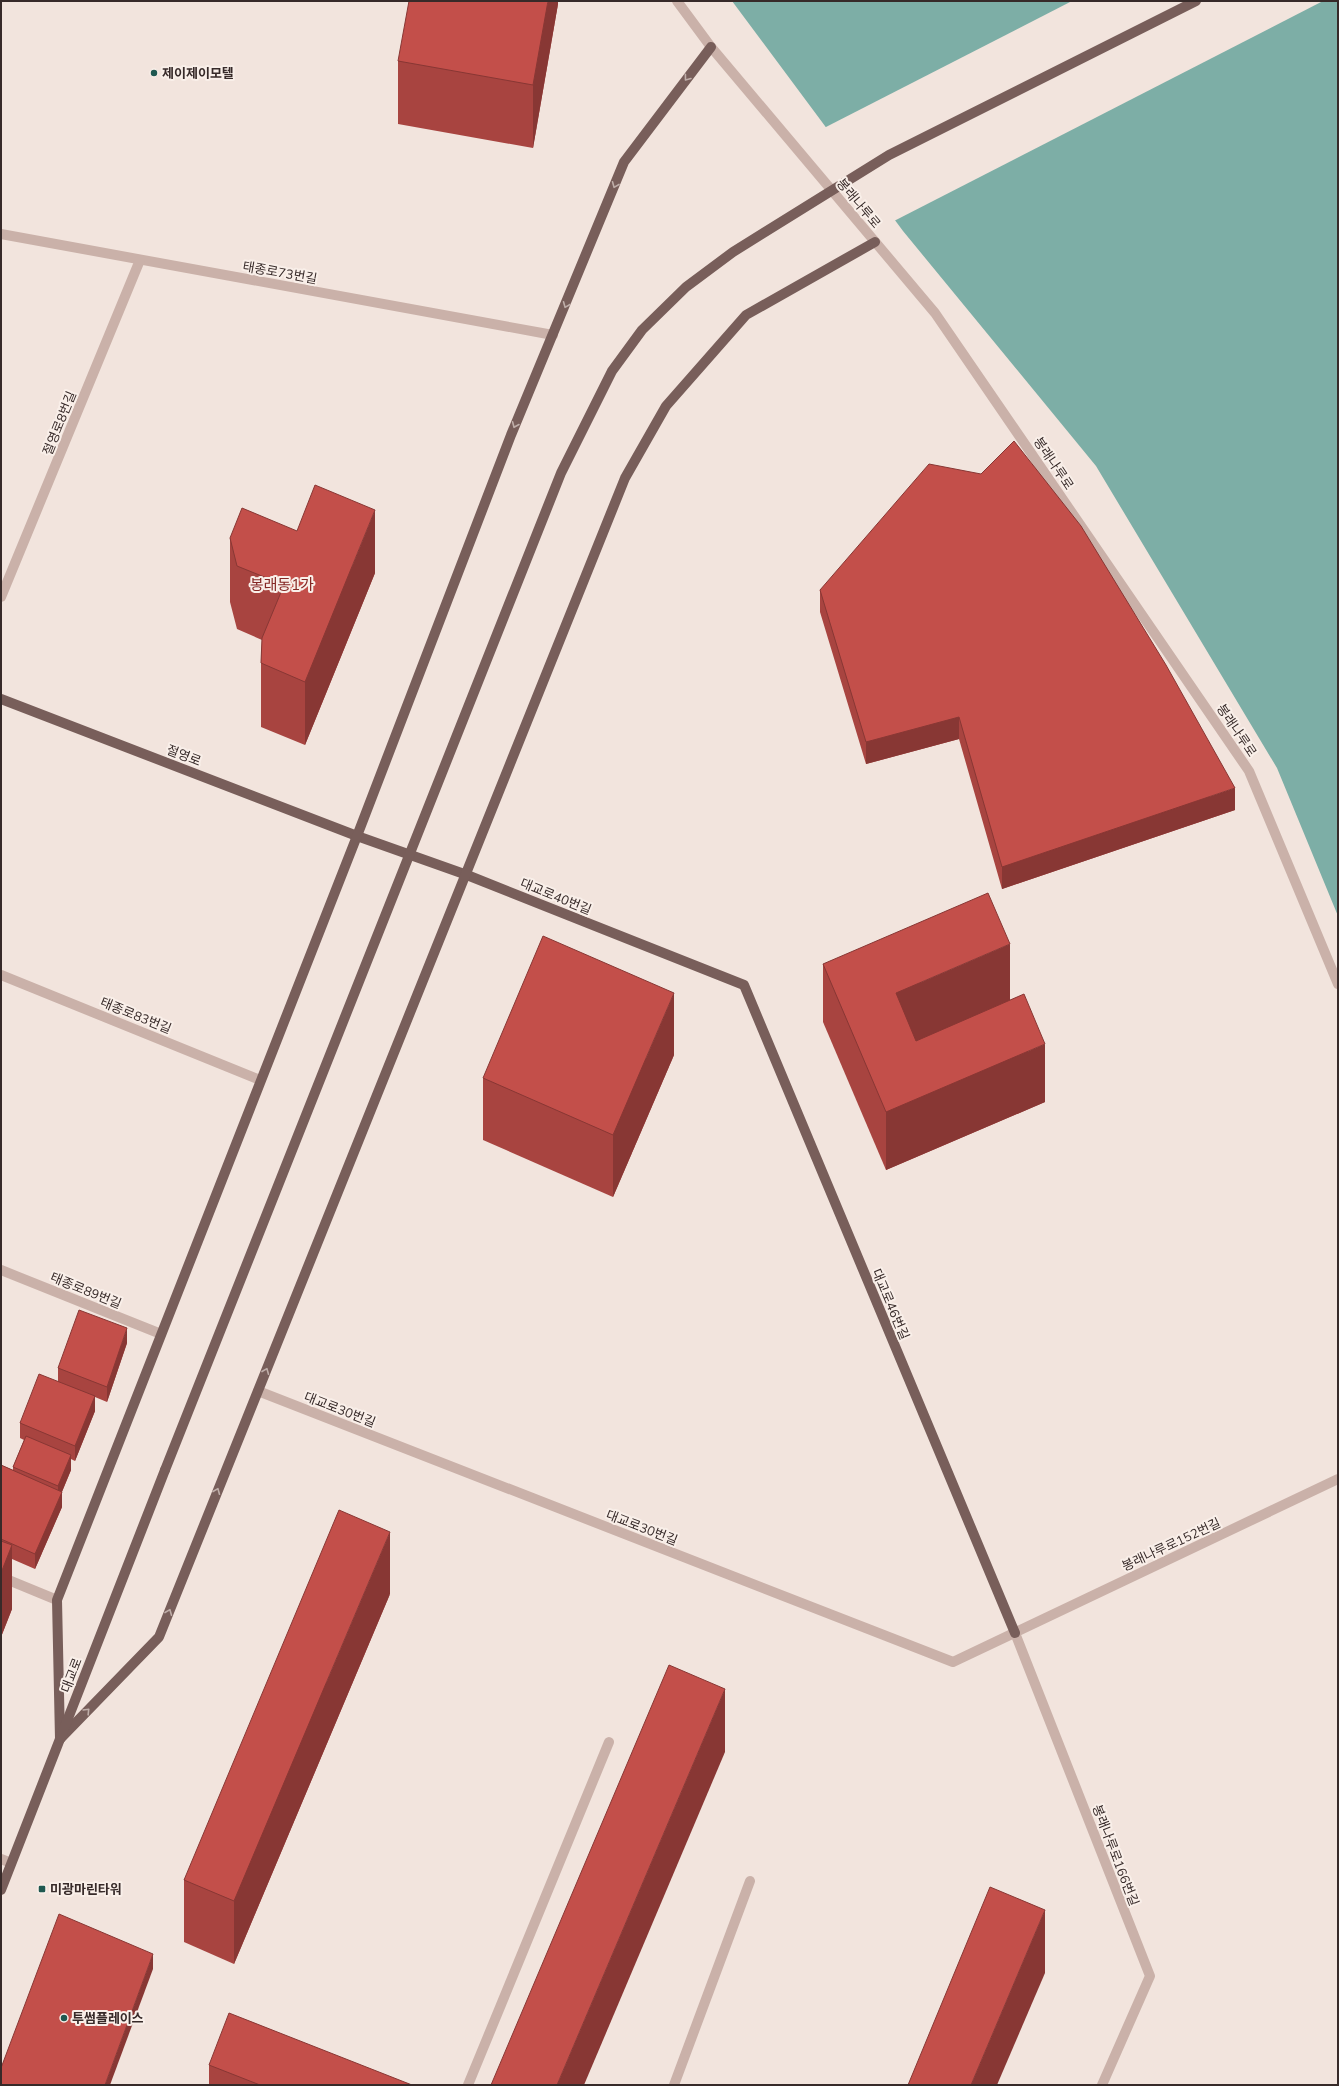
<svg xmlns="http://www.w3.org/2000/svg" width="1339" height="2086" viewBox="0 0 1339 2086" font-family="'Nunito Sans','Noto Sans KR',sans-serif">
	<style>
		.water { fill: #7daea6 }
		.pier { fill: #f2e4dd }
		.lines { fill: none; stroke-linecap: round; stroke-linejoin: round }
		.minor { stroke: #cab1a9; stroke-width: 10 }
		.major { stroke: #785e5a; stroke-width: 10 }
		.major-bridge { stroke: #785e5a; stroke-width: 10 }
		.wall { fill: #a84440 }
		.shaded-wall { fill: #883734 }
		.building { fill: #c34f4a; stroke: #883734 }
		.oneway { stroke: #bfaea9 }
		.poi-dot { fill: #1f5850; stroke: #f9efe9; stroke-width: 1.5 }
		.labels { text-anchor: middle; stroke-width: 4; stroke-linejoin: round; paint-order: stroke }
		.poi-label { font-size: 13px; font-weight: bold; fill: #372a29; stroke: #f9efe9; text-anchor: start }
		.street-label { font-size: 13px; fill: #372a29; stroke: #f9efe9 }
		.quarter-label { font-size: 15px; fill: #842724; stroke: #f9efe9 }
	</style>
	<rect width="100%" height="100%" fill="#f2e4dd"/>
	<!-- water -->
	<polygon class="water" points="732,1 1338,1 1338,916 1277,768 1096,466 903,231"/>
	<!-- pier -->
	<polygon class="pier" points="1072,1 1323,1 894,221 824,128"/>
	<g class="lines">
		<!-- minor -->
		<g class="minor">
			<polyline points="677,1 711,47 935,313 1249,771 1338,984"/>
			<polyline points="1,234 553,335"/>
			<polyline points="1,597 140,260"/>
			<polyline points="1,975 260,1080"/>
			<polyline points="1,1270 161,1334"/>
			<polyline points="258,1391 953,1662 1338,1479"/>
			<polyline points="1,1577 57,1600"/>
			<polyline points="1015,1633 1150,1976 1102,2085"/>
			<polyline points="1,1859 11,1863"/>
			<polyline points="468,2085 609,1742"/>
			<polyline points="674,2085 750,1881"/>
		</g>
		<!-- major -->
		<g class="major">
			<polyline points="1,699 357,836 467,875 744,985 1015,1633"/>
			<polyline points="60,1739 57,1600 357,836 511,435 624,162 711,47"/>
			<polyline points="60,1739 159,1637 625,478 666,406 746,315 875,242"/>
			<polyline points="1,1890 165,1470"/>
		</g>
		<!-- major-bridge -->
		<polyline class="major-bridge" points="165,1470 561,473 612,371 642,330 686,287 733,252 889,155 1196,1"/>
	</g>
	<!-- wall -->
	<g class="wall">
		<polygon points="558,1 558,4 533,148 398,124 398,61"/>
		<polygon points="230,538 375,573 305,745 261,727 261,663 262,640 237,629 230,602"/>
		<polygon points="820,590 1235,810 1002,889 959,739 866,764 820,612"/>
		<polygon points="823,964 1010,1000 1045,1102 886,1170 823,1022"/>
		<polygon points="674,1055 613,1197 483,1140 483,1078"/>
		<polygon points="127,1343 107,1402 95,1397 95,1411 75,1461 71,1459 71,1470 62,1492 62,1507 35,1569 12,1559 12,1609 1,1637 1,1465 13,1470 13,1467 24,1440 20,1438 20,1423 58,1381 58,1368"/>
		<polygon points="390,1594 234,1964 184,1942 184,1880"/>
		<polygon points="209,2065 412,2085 209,2085"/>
	</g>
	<!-- shaded-wall -->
	<g class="shaded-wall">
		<polygon points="548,1 558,1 558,4 533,148 533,85"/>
		<polygon points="375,510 375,573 305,745 305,682"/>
		<polygon points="959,717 959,739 866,764 866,742"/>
		<polygon points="1235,788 1235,810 1002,889 1002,867"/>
		<polygon points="1010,944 1010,1002 896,1052 896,993"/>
		<polygon points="674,993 674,1055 613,1197 613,1135"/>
		<polygon points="1045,1044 1045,1102 886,1170 886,1112"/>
		<polygon points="127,1328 127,1343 107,1402 107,1387"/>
		<polygon points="95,1396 95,1411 75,1461 75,1446"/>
		<polygon points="71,1455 71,1470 58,1501 58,1486"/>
		<polygon points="62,1492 62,1507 35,1569 35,1554"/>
		<polygon points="390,1532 390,1594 234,1964 234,1901"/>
		<polygon points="12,1545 12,1609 1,1637 1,1573"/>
		<polygon points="725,1689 725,1752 584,2085 557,2085"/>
		<polygon points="1045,1910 1045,1973 997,2085 971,2085"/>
		<polygon points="153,1954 153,1969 110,2085 105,2085"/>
	</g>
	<!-- building -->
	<g class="building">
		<polygon points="409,1 548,1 533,85 398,61"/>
		<polygon points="1014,441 1081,526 1166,665 1235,788 1002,867 959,717 866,742 820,590 929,464 981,474"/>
		<polygon points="315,485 375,510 305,682 261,663 262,638 284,585 237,566 230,538 242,508 297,531"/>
		<polygon points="988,893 1010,944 896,993 916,1041 1024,994 1045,1044 886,1112 823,964"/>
		<polygon points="543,936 674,993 613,1135 483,1078"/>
		<polygon points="79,1310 127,1328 107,1387 58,1368"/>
		<polygon points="39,1374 95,1396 75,1446 20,1423"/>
		<polygon points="26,1436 71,1455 58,1486 13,1467"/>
		<polygon points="1,1465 62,1492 35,1554 1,1539"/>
		<polygon points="339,1510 390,1532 234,1901 184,1880"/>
		<polygon points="1,1541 12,1545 1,1573"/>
		<polygon points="669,1665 725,1689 557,2085 491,2085"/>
		<polygon points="990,1887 1045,1910 971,2085 908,2085"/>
		<polygon points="59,1914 153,1954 105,2085 1,2085 1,2068"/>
		<polygon points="229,2013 412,2085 260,2085 209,2065"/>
	</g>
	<!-- one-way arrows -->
	<defs><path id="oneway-chevron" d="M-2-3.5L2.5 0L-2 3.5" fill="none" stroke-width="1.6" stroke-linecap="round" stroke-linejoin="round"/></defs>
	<g class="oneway">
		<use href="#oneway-chevron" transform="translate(687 78) rotate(127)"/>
		<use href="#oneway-chevron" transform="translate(615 185) rotate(112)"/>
		<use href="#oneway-chevron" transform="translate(566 305) rotate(112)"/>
		<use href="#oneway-chevron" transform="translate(515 425) rotate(113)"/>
		<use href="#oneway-chevron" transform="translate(266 1371) rotate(-68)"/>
		<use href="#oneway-chevron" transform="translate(217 1491) rotate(-68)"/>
		<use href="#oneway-chevron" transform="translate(169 1612) rotate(-68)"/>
		<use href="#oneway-chevron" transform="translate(87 1711) rotate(-46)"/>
	</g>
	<!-- markers -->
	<g class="poi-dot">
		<circle cx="154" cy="73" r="4"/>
		<rect x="38" y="1885" width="8" height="8" rx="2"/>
		<circle cx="64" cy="2018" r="4"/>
	</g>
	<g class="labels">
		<!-- poi labels -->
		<g class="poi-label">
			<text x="162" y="78">제이제이모텔</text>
			<text x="50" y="1894">미광마린타워</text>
			<text x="72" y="2023">투썸플레이스</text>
		</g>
		<!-- street labels -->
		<g class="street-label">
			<text transform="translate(859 203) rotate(50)" y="5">봉래나루로</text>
			<text transform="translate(280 272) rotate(10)" y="5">태종로73번길</text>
			<text transform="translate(59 423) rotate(-68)" y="5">절영로8번길</text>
			<text transform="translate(1054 463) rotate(56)" y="5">봉래나루로</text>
			<text transform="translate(1237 730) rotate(56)" y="5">봉래나루로</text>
			<text transform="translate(184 755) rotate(21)" y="5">절영로</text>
			<text transform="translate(556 896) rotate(22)" y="5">대교로40번길</text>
			<text transform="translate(136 1015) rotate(22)" y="5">태종로83번길</text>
			<text transform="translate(86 1290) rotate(22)" y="5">태종로89번길</text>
			<text transform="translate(891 1304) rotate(67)" y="5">대교로46번길</text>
			<text transform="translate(340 1409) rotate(21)" y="5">대교로30번길</text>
			<text transform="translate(642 1527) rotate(21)" y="5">대교로30번길</text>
			<text transform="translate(1171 1544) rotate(-25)" y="5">봉래나루로152번길</text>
			<text transform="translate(71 1675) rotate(-69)" y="5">대교로</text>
			<text transform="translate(1116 1855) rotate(69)" y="5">봉래나루로166번길</text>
		</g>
		<!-- quarter labels -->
		<g class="quarter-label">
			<text x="282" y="590">봉래동1가</text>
		</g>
	</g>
	<!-- border -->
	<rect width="1339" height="2086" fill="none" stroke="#372a29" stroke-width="4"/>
</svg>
